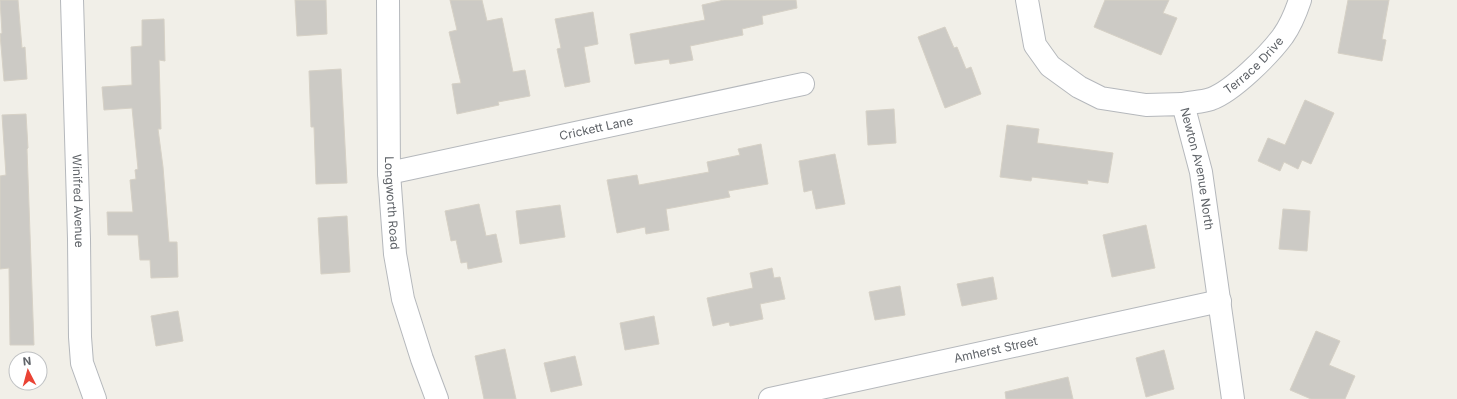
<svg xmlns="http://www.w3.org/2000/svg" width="1457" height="399" viewBox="0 0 1457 399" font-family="Inter,sans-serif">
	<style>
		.building { fill: #cccac5; stroke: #d6d1c6 }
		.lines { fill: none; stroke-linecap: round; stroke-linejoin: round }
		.minor-casing { stroke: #b5b8bc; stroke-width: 24 }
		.minor { stroke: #fff; stroke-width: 22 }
		.labels { text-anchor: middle; stroke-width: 4; stroke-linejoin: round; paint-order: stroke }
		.street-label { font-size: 12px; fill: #5f6368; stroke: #fff }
	</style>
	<rect width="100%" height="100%" fill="#f1efe8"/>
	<!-- building -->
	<g class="building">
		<polygon points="0,0 18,0 22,48 25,47 27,79 4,81 0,34 2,33"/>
		<polygon points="295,0 326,0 327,34 297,36"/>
		<polygon points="450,0 482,0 487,21 502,18 513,72 525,70 530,96 498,102 499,105 457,114 452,84 461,83 449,32 457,30"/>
		<polygon points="724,0 796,0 797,8 762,16 763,24 742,29 743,35 690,46 693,60 670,64 669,59 635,64 630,34 705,20 702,5"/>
		<polygon points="1105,0 1169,0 1163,13 1177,18 1161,55 1094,27"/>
		<polygon points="1348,0 1389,0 1382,39 1386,40 1382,61 1338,53"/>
		<polygon points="593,12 598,44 584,47 590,82 565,87 557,49 561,48 555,19"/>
		<polygon points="164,19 165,61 159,60 161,129 158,129 163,167 169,242 177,242 178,277 151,278 150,260 140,260 138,235 108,235 107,212 133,212 130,180 136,179 135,170 138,169 132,108 104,110 102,87 132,85 131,47 142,46 142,20"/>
		<polygon points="945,27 954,48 957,47 966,69 971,67 981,94 945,108 918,37"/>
		<polygon points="341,69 347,183 316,184 314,127 311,127 309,71"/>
		<polygon points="1305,100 1334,113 1311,164 1302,160 1298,169 1284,162 1280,171 1258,161 1268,138 1285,145"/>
		<polygon points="894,109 896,143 868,145 866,111"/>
		<polygon points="26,114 28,148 27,149 34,345 10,345 9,268 0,269 0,176 6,175 2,115"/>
		<polygon points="1007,125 1039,129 1037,143 1113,153 1108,183 1087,180 1088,184 1032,177 1031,181 1000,177"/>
		<polygon points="761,144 768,184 728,191 730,197 666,209 669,230 646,234 645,227 617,233 607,180 637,175 639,185 709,172 707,162 740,155 738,149"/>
		<polygon points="835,154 845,204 816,209 812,190 804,192 799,161"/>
		<polygon points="479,204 486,236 496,234 502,262 468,269 467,262 461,263 456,240 451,241 445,211"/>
		<polygon points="560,205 565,237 520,244 516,211"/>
		<polygon points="1283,209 1310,211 1307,251 1279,249"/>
		<polygon points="347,216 350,272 321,274 318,218"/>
		<polygon points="1146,225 1155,268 1112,277 1103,235"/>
		<polygon points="772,268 774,278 780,277 785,299 760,304 763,319 730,326 729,322 713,326 707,298 753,288 750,273"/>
		<polygon points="993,277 997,299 962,306 957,284"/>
		<polygon points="900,286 905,315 875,320 869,292"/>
		<polygon points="178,311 183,341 156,346 151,316"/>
		<polygon points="654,316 659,344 625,350 620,323"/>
		<polygon points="1316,331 1340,341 1329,365 1355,376 1345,399 1311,399 1290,390"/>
		<polygon points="505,349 516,399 484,399 475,356"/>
		<polygon points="1164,350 1174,389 1146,397 1136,358"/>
		<polygon points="575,356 582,385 551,392 544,363"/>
		<polygon points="1068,377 1073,399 1006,399 1005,392"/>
	</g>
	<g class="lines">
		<defs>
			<g id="minor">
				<path id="s1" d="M72,0L79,239L80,337L82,363L95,399"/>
				<path id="s2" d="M388,0L389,173L395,254L403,299L422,359L437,399"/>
				<path id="s3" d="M1027,0L1035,45L1050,66L1079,87L1101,98L1146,105L1183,104L1201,172L1233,399"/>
				<path id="s4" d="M1183,104C1192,102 1202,102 1211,99C1233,91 1269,55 1283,36C1290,26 1296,12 1300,0"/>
				<path id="s5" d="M389,173L803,84"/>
				<path id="s6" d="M770,399L1220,301"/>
			</g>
		</defs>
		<!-- minor casing -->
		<use href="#minor" class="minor-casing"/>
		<!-- minor -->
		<use href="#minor" class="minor"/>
	</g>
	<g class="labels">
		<!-- street labels -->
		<g class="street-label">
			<text dy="4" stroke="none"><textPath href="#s4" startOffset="83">Terrace Drive</textPath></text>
			<text dy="4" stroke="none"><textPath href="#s5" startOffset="212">Crickett Lane</textPath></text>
			<text dy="4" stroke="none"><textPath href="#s3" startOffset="281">Newton Avenue North</textPath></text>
			<text dy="4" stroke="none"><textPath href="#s1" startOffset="201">Winifred Avenue</textPath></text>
			<text dy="4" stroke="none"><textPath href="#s2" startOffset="203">Longworth Road</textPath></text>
			<text dy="4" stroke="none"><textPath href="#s6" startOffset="231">Amherst Street</textPath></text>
		</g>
	</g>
	<!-- north arrow -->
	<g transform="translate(28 371) rotate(354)"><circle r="19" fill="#ffffff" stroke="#bfc1c3"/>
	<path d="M0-3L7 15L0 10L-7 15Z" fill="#ea4335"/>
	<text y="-6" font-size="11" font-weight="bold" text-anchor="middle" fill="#5f6368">N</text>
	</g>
</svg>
